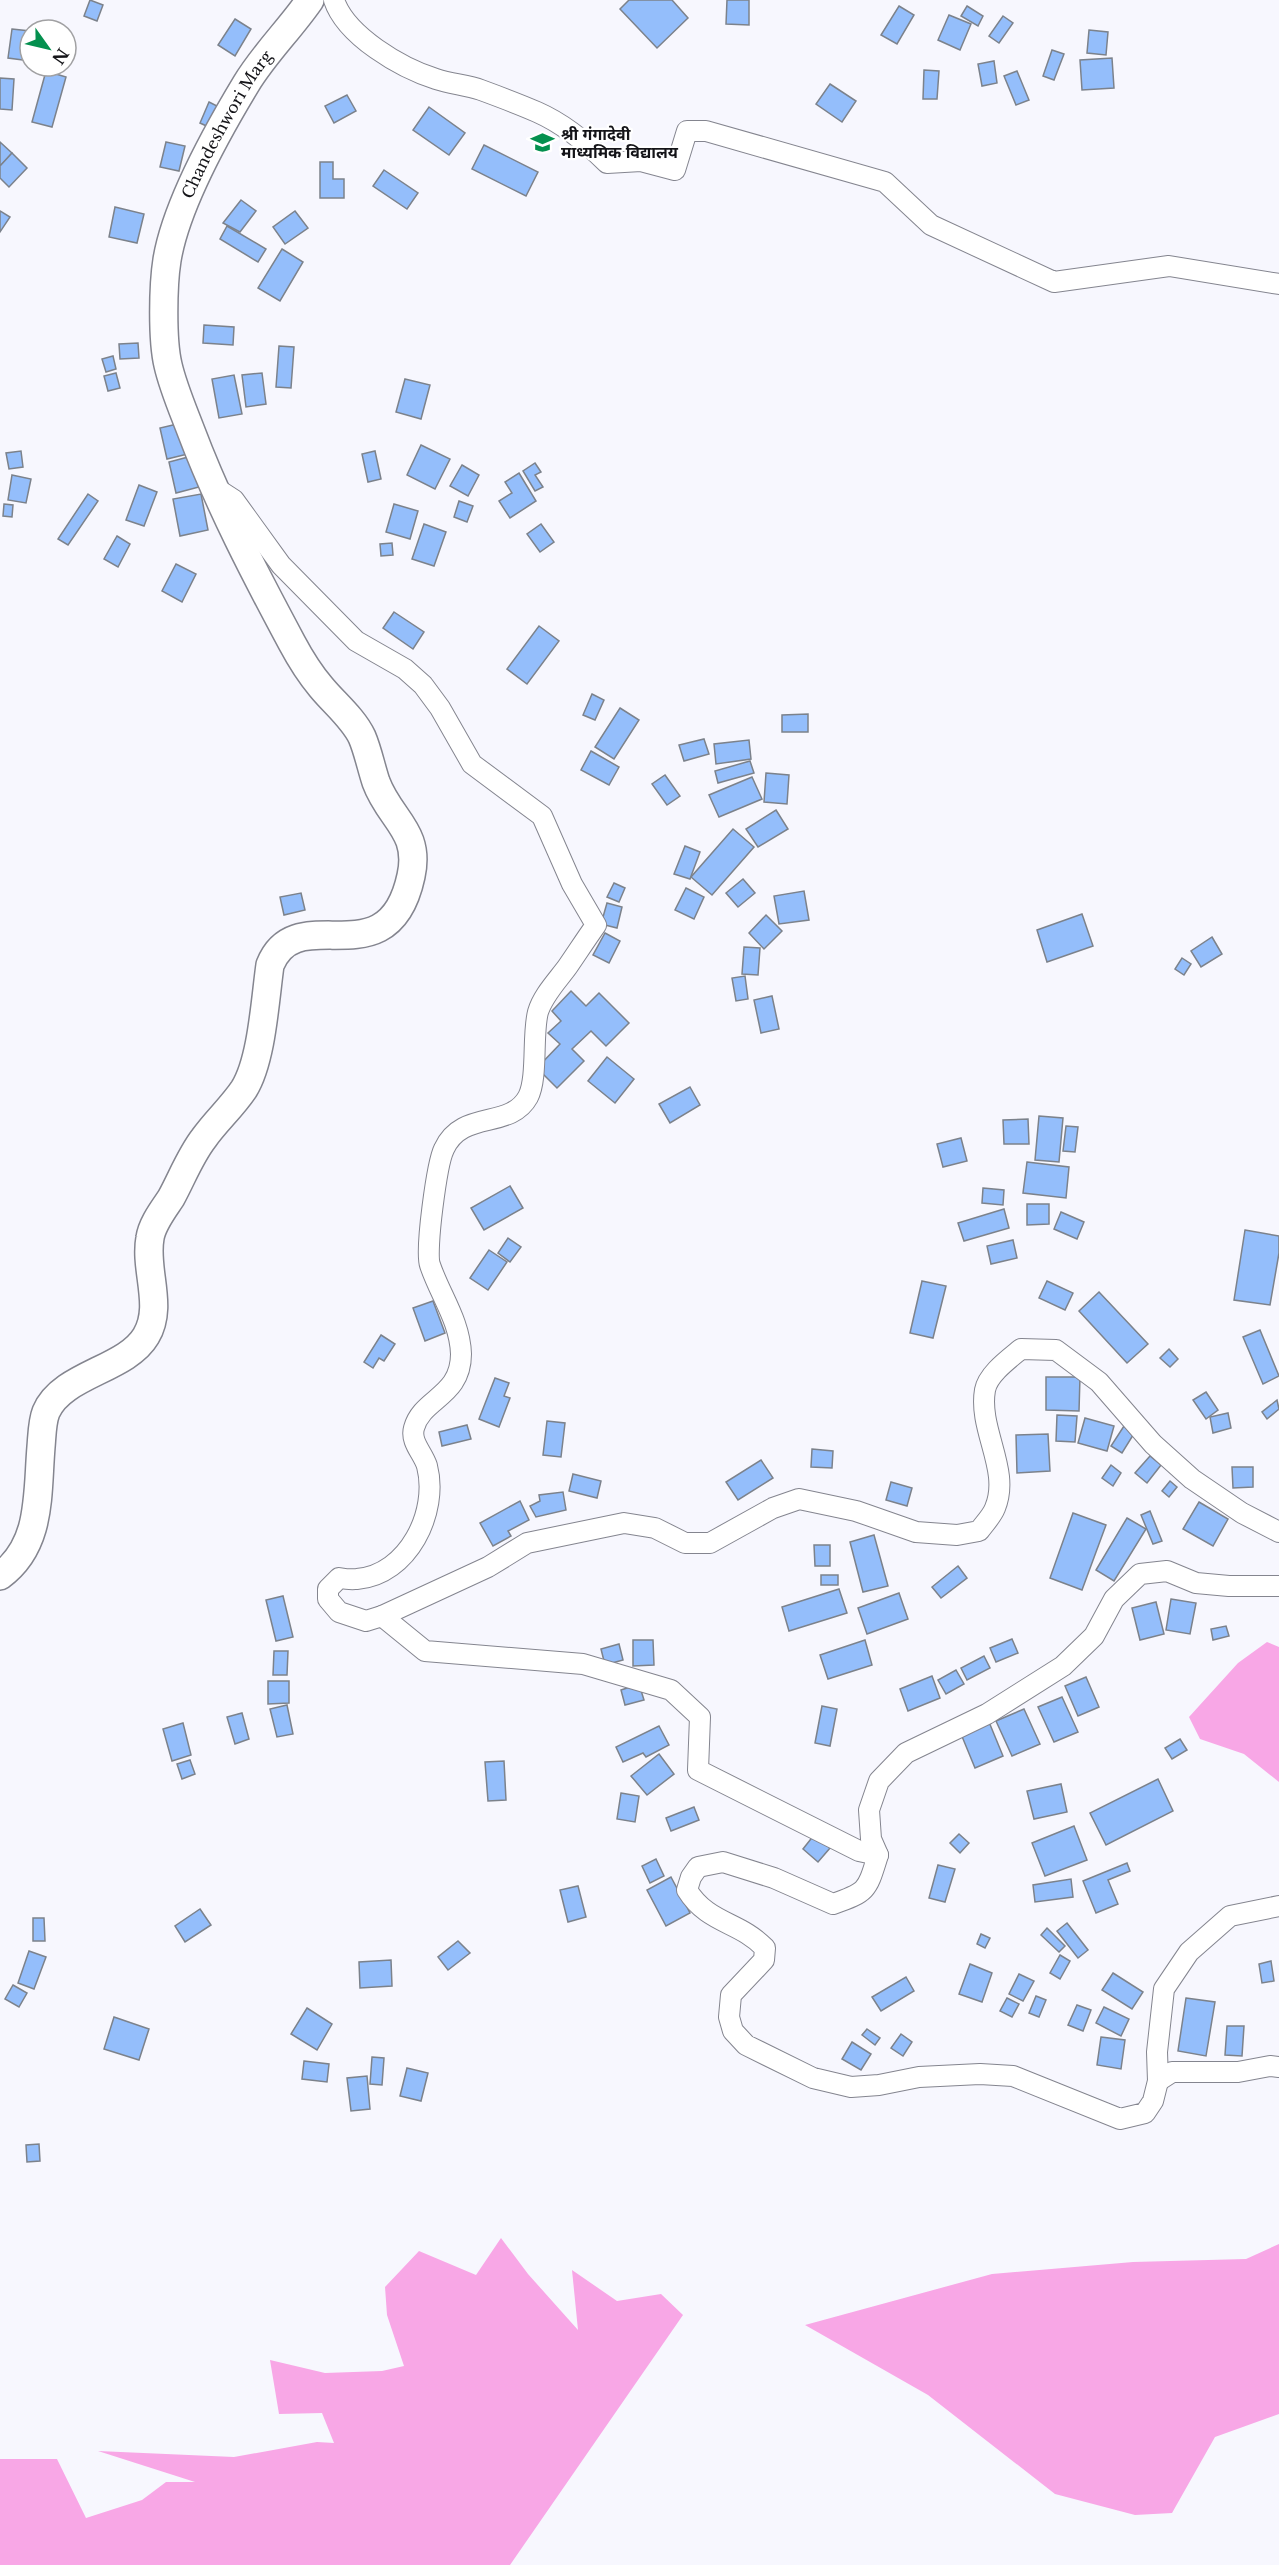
<svg xmlns="http://www.w3.org/2000/svg" width="1279" height="2565" viewBox="0 0 1279 2565" font-family="'Libre Baskerville','Noto Sans Devanagari',serif">
	<style>
		.forest { fill: #f8a7e6 }
		.building { fill: #94befb; stroke: #7c828b; stroke-width: 1.5 }
		.lines { fill: none; stroke-linecap: round; stroke-linejoin: round }
		.street-casing { stroke: #84858f; stroke-width: 22 }
		.secondary-casing { stroke: #84858f; stroke-width: 30 }
		.street { stroke: #fff; stroke-width: 20 }
		.secondary { stroke: #fff; stroke-width: 27 }
		.labels { text-anchor: middle; stroke-width: 4.5; stroke-linejoin: round; paint-order: stroke }
		.street-label { font-size: 16px; fill: #141418; stroke: #fff }
		.poi-label { font-size: 16px; font-weight: bold; fill: #141418; stroke: #fff; text-anchor: start }
	</style>
	<rect width="100%" height="100%" fill="#f7f7fe"/>
	<!-- forest -->
	<g class="forest">
		<polygon points="1267,1642 1279,1647 1279,1782 1244,1754 1200,1739 1189,1717 1238,1663"/>
		<polygon points="501,2238 528,2274 578,2330 572,2270 617,2301 661,2294 683,2315 510,2565 0,2565 0,2459 57,2459 86,2518 142,2500 166,2482 195,2482 98,2451 234,2457 317,2442 334,2443 322,2413 279,2414 270,2360 325,2373 382,2371 404,2366 387,2315 385,2287 419,2251 476,2275"/>
		<polygon points="1279,2244 1279,2414 1215,2437 1172,2513 1135,2515 1055,2494 928,2395 805,2325 992,2274 1133,2262 1246,2259"/>
	</g>
	<!-- building -->
	<g class="building">
		<polygon points="90,0 103,5 97,21 84,16"/>
		<polygon points="629,0 672,0 688,18 657,48 620,9"/>
		<polygon points="727,0 749,0 749,25 726,24"/>
		<polygon points="899,6 914,15 897,44 881,35"/>
		<polygon points="967,6 983,16 978,26 961,16"/>
		<polygon points="949,15 971,24 960,50 938,40"/>
		<polygon points="1003,16 1013,23 999,43 989,36"/>
		<polygon points="235,19 251,29 235,56 218,45"/>
		<polygon points="12,29 30,31 30,61 8,58"/>
		<polygon points="1089,30 1108,32 1106,55 1087,53"/>
		<polygon points="1052,50 1064,54 1054,80 1043,76"/>
		<polygon points="1112,58 1114,88 1082,90 1080,60"/>
		<polygon points="994,61 997,83 982,86 978,64"/>
		<polygon points="924,70 939,71 937,99 923,99"/>
		<polygon points="46,71 66,77 52,127 32,122"/>
		<polygon points="1017,71 1029,100 1016,105 1004,76"/>
		<polygon points="0,78 14,79 12,110 0,109"/>
		<polygon points="830,84 856,101 842,122 816,104"/>
		<polygon points="347,95 356,111 334,123 325,106"/>
		<polygon points="209,102 223,109 213,129 200,123"/>
		<polygon points="429,107 465,133 449,155 413,130"/>
		<polygon points="0,142 12,153 0,166"/>
		<polygon points="166,142 185,146 179,171 160,167"/>
		<polygon points="484,145 538,172 526,196 472,169"/>
		<polygon points="12,153 27,168 9,187 0,178 0,166"/>
		<polygon points="320,162 333,162 333,179 344,179 344,198 320,198"/>
		<polygon points="384,170 418,193 407,209 373,186"/>
		<polygon points="241,200 256,211 240,232 223,223"/>
		<polygon points="115,207 144,214 137,243 109,237"/>
		<polygon points="0,211 10,217 0,232"/>
		<polygon points="295,211 308,228 285,244 273,227"/>
		<polygon points="227,226 266,249 258,262 220,239"/>
		<polygon points="282,249 303,262 280,301 258,288"/>
		<polygon points="204,325 234,327 233,345 203,343"/>
		<polygon points="138,343 139,358 120,359 119,344"/>
		<polygon points="279,346 294,347 291,388 276,387"/>
		<polygon points="113,356 116,369 106,372 102,359"/>
		<polygon points="116,373 120,388 108,391 104,376"/>
		<polygon points="262,373 266,404 246,407 242,375"/>
		<polygon points="234,375 242,414 219,418 212,379"/>
		<polygon points="405,379 430,385 421,419 396,412"/>
		<polygon points="186,422 192,453 167,459 160,428"/>
		<polygon points="421,445 450,459 435,489 407,475"/>
		<polygon points="21,451 23,467 9,469 6,453"/>
		<polygon points="375,451 381,479 368,482 362,454"/>
		<polygon points="192,456 199,487 176,493 169,462"/>
		<polygon points="535,463 541,472 535,475 543,487 535,491 523,471"/>
		<polygon points="462,465 479,475 468,496 450,486"/>
		<polygon points="519,473 536,501 510,518 499,501 512,493 505,482"/>
		<polygon points="12,475 31,479 26,503 8,500"/>
		<polygon points="139,485 157,492 144,526 126,520"/>
		<polygon points="88,494 98,501 68,545 58,539"/>
		<polygon points="201,494 208,530 180,536 173,499"/>
		<polygon points="459,501 473,506 467,522 454,517"/>
		<polygon points="4,504 13,505 12,517 3,516"/>
		<polygon points="394,504 418,511 410,539 386,532"/>
		<polygon points="424,524 446,532 434,566 412,559"/>
		<polygon points="541,524 554,542 540,552 527,534"/>
		<polygon points="117,536 130,544 118,567 104,559"/>
		<polygon points="392,543 393,555 381,556 380,544"/>
		<polygon points="176,564 196,574 182,602 162,591"/>
		<polygon points="394,612 424,632 413,649 383,628"/>
		<polygon points="539,626 559,641 527,684 507,669"/>
		<polygon points="592,694 604,700 595,720 583,715"/>
		<polygon points="620,708 639,720 614,759 595,747"/>
		<polygon points="808,714 808,732 782,732 782,715"/>
		<polygon points="704,739 709,754 684,761 679,745"/>
		<polygon points="749,740 751,759 716,764 714,744"/>
		<polygon points="591,751 619,767 609,785 581,770"/>
		<polygon points="750,761 754,773 718,783 715,771"/>
		<polygon points="766,773 789,775 787,804 764,802"/>
		<polygon points="665,775 680,796 667,805 652,784"/>
		<polygon points="752,777 762,799 719,817 709,795"/>
		<polygon points="776,810 788,829 758,847 746,829"/>
		<polygon points="733,829 754,847 712,895 691,877"/>
		<polygon points="685,846 700,852 690,879 674,874"/>
		<polygon points="743,879 755,893 738,907 726,893"/>
		<polygon points="614,883 625,888 619,902 607,897"/>
		<polygon points="686,888 704,897 694,919 675,910"/>
		<polygon points="804,891 809,920 779,924 774,896"/>
		<polygon points="301,893 305,910 284,915 280,897"/>
		<polygon points="607,903 622,907 617,928 601,924"/>
		<polygon points="1082,914 1093,946 1047,962 1037,930"/>
		<polygon points="766,915 782,931 764,949 749,933"/>
		<polygon points="605,933 620,941 609,963 593,955"/>
		<polygon points="1212,937 1222,954 1201,967 1191,951"/>
		<polygon points="744,947 760,948 758,975 742,974"/>
		<polygon points="1182,958 1191,964 1184,975 1175,969"/>
		<polygon points="745,976 748,999 736,1001 732,978"/>
		<polygon points="571,991 586,1006 599,993 629,1023 606,1046 591,1031 572,1049 584,1061 557,1088 537,1068 560,1044 548,1033 561,1021 552,1011"/>
		<polygon points="772,996 779,1029 761,1033 754,1000"/>
		<polygon points="607,1057 634,1079 615,1103 588,1081"/>
		<polygon points="690,1087 700,1105 670,1123 659,1104"/>
		<polygon points="1039,1116 1063,1118 1059,1162 1035,1160"/>
		<polygon points="1028,1119 1029,1144 1004,1144 1003,1120"/>
		<polygon points="1066,1126 1078,1127 1075,1152 1063,1151"/>
		<polygon points="961,1138 967,1161 943,1167 937,1144"/>
		<polygon points="1027,1162 1069,1167 1066,1198 1023,1193"/>
		<polygon points="510,1186 523,1208 484,1230 471,1208"/>
		<polygon points="983,1188 1004,1190 1003,1205 982,1203"/>
		<polygon points="1027,1204 1049,1204 1049,1224 1027,1225"/>
		<polygon points="1004,1209 1009,1228 964,1241 958,1223"/>
		<polygon points="1061,1212 1084,1222 1077,1239 1054,1229"/>
		<polygon points="1245,1230 1279,1236 1279,1253 1270,1305 1234,1300"/>
		<polygon points="508,1238 521,1247 510,1262 498,1253"/>
		<polygon points="1013,1240 1017,1258 991,1264 987,1246"/>
		<polygon points="489,1250 507,1262 488,1290 470,1278"/>
		<polygon points="922,1281 946,1286 933,1338 910,1333"/>
		<polygon points="1047,1281 1073,1293 1065,1310 1039,1298"/>
		<polygon points="1099,1292 1148,1344 1127,1363 1079,1311"/>
		<polygon points="433,1301 445,1333 425,1341 413,1308"/>
		<polygon points="1260,1330 1279,1376 1263,1384 1243,1337"/>
		<polygon points="381,1335 395,1344 384,1361 379,1358 373,1368 364,1362"/>
		<polygon points="1169,1349 1178,1359 1170,1367 1160,1358"/>
		<polygon points="1046,1377 1080,1377 1079,1411 1046,1410"/>
		<polygon points="495,1378 509,1383 504,1396 510,1398 499,1427 479,1419"/>
		<polygon points="1206,1392 1218,1410 1206,1419 1193,1400"/>
		<polygon points="1277,1400 1279,1409 1267,1419 1262,1412"/>
		<polygon points="1228,1413 1231,1428 1213,1433 1210,1417"/>
		<polygon points="1057,1415 1077,1416 1075,1442 1056,1441"/>
		<polygon points="1085,1418 1114,1426 1107,1451 1078,1443"/>
		<polygon points="547,1421 565,1423 561,1457 543,1455"/>
		<polygon points="467,1425 471,1439 442,1446 439,1432"/>
		<polygon points="1124,1426 1135,1432 1122,1453 1111,1446"/>
		<polygon points="1048,1434 1050,1471 1017,1473 1016,1435"/>
		<polygon points="812,1449 833,1451 832,1468 811,1467"/>
		<polygon points="1150,1456 1161,1465 1147,1483 1135,1473"/>
		<polygon points="761,1460 773,1478 738,1500 726,1482"/>
		<polygon points="1111,1465 1121,1473 1113,1486 1102,1478"/>
		<polygon points="1232,1467 1253,1467 1253,1487 1233,1488"/>
		<polygon points="573,1474 601,1481 597,1498 569,1491"/>
		<polygon points="1170,1481 1177,1487 1169,1497 1162,1491"/>
		<polygon points="891,1482 912,1488 907,1506 886,1500"/>
		<polygon points="563,1492 566,1510 536,1517 530,1506 540,1501 539,1495"/>
		<polygon points="520,1501 529,1520 508,1531 511,1536 493,1546 480,1523"/>
		<polygon points="1199,1502 1228,1519 1213,1546 1183,1529"/>
		<polygon points="1150,1511 1162,1541 1153,1544 1141,1515"/>
		<polygon points="1073,1513 1106,1525 1082,1590 1050,1578"/>
		<polygon points="1127,1518 1146,1529 1114,1581 1096,1570"/>
		<polygon points="874,1535 888,1586 863,1592 850,1542"/>
		<polygon points="814,1545 830,1545 830,1566 815,1566"/>
		<polygon points="958,1566 967,1578 941,1598 932,1587"/>
		<rect x="821" y="1575" width="17" height="10"/>
		<polygon points="839,1589 847,1613 789,1631 782,1607"/>
		<polygon points="899,1593 908,1619 867,1634 858,1608"/>
		<polygon points="283,1596 293,1637 276,1641 266,1600"/>
		<polygon points="1171,1599 1196,1603 1190,1634 1166,1630"/>
		<polygon points="1156,1602 1164,1634 1140,1640 1132,1608"/>
		<polygon points="1226,1626 1229,1636 1213,1640 1211,1629"/>
		<polygon points="1012,1639 1018,1653 996,1662 990,1648"/>
		<polygon points="633,1640 653,1640 654,1665 633,1666"/>
		<polygon points="865,1640 872,1665 828,1679 820,1655"/>
		<polygon points="619,1644 623,1660 605,1665 601,1649"/>
		<polygon points="274,1651 288,1651 287,1675 273,1675"/>
		<polygon points="984,1656 990,1668 967,1680 961,1668"/>
		<polygon points="956,1670 964,1684 946,1694 938,1680"/>
		<polygon points="932,1676 940,1698 908,1711 900,1689"/>
		<polygon points="1086,1677 1099,1707 1078,1716 1065,1686"/>
		<polygon points="268,1681 289,1681 289,1703 268,1704"/>
		<polygon points="639,1684 644,1700 625,1705 621,1690"/>
		<polygon points="1062,1697 1078,1732 1054,1742 1038,1707"/>
		<polygon points="287,1705 293,1734 277,1737 270,1709"/>
		<polygon points="822,1706 837,1709 830,1746 815,1743"/>
		<polygon points="1024,1709 1040,1744 1012,1756 996,1721"/>
		<polygon points="242,1713 249,1739 235,1744 227,1717"/>
		<polygon points="989,1722 1003,1756 975,1768 961,1734"/>
		<polygon points="183,1723 191,1755 172,1761 163,1729"/>
		<polygon points="659,1726 669,1745 646,1757 643,1753 623,1762 616,1747"/>
		<polygon points="1180,1739 1187,1750 1172,1759 1165,1748"/>
		<polygon points="659,1754 674,1774 647,1795 631,1776"/>
		<polygon points="190,1760 195,1774 182,1779 177,1764"/>
		<polygon points="504,1761 506,1800 488,1801 485,1762"/>
		<polygon points="1158,1779 1173,1811 1106,1845 1090,1813"/>
		<polygon points="1061,1784 1067,1812 1034,1819 1027,1791"/>
		<polygon points="621,1793 639,1796 635,1822 617,1819"/>
		<polygon points="694,1807 699,1820 671,1831 666,1818"/>
		<polygon points="1074,1826 1087,1860 1045,1876 1032,1843"/>
		<polygon points="959,1834 969,1843 960,1853 950,1843"/>
		<polygon points="814,1835 830,1848 818,1862 803,1849"/>
		<polygon points="656,1859 664,1876 650,1883 642,1866"/>
		<polygon points="1127,1863 1130,1871 1108,1880 1118,1904 1096,1913 1083,1881"/>
		<polygon points="938,1865 955,1869 945,1902 929,1898"/>
		<polygon points="671,1877 690,1913 666,1926 647,1890"/>
		<polygon points="1071,1879 1073,1897 1035,1902 1033,1885"/>
		<polygon points="578,1886 586,1917 568,1922 560,1890"/>
		<polygon points="200,1909 211,1925 185,1942 175,1926"/>
		<polygon points="33,1918 44,1918 45,1941 33,1941"/>
		<polygon points="1067,1923 1088,1950 1078,1958 1057,1931"/>
		<polygon points="1047,1928 1065,1946 1059,1952 1041,1935"/>
		<polygon points="981,1934 990,1938 985,1948 977,1944"/>
		<polygon points="458,1941 470,1953 448,1970 438,1957"/>
		<polygon points="29,1951 46,1957 34,1989 18,1983"/>
		<polygon points="1060,1955 1070,1961 1060,1979 1050,1973"/>
		<polygon points="391,1960 392,1986 360,1988 359,1962"/>
		<polygon points="1271,1961 1274,1981 1262,1983 1259,1964"/>
		<polygon points="970,1964 992,1973 982,2002 959,1994"/>
		<polygon points="1113,1973 1143,1992 1132,2009 1102,1990"/>
		<polygon points="1019,1974 1034,1981 1023,2001 1009,1994"/>
		<polygon points="906,1977 914,1991 881,2011 872,1997"/>
		<polygon points="13,1985 27,1993 19,2007 5,1999"/>
		<polygon points="1036,1996 1046,2000 1039,2017 1029,2013"/>
		<polygon points="1007,1998 1019,2004 1012,2017 1000,2011"/>
		<polygon points="1186,1998 1215,2002 1206,2056 1178,2051"/>
		<polygon points="1077,2005 1091,2010 1083,2031 1068,2025"/>
		<polygon points="1104,2007 1129,2019 1121,2036 1096,2023"/>
		<polygon points="307,2008 332,2024 317,2050 291,2034"/>
		<polygon points="114,2017 149,2029 139,2060 104,2049"/>
		<polygon points="1227,2026 1244,2026 1242,2056 1225,2055"/>
		<polygon points="867,2029 880,2038 875,2045 862,2035"/>
		<polygon points="901,2034 912,2042 903,2056 891,2048"/>
		<polygon points="1101,2037 1125,2040 1121,2069 1097,2065"/>
		<polygon points="852,2042 871,2054 861,2070 842,2059"/>
		<polygon points="372,2057 384,2058 382,2085 370,2084"/>
		<polygon points="304,2061 329,2064 327,2082 302,2079"/>
		<polygon points="407,2068 428,2073 421,2101 400,2096"/>
		<polygon points="367,2076 370,2109 351,2111 347,2078"/>
		<polygon points="39,2144 40,2161 27,2162 26,2145"/>
	</g>
	<g class="lines">
		<defs>
			<g id="street">
				<path d="M334,0C346,36 401,68 436,79C451,84 467,85 481,90C500,97 519,104 537,112C562,123 588,144 607,163L641,161L675,170L687,131H706L885,182L931,225L1054,282L1169,266L1279,284"/>
				<path d="M214,487L234,500L281,565L356,641L405,669L423,685L440,708L472,764L542,816L572,884L596,925C586,939 577,953 568,966C558,980 543,995 538,1012C532,1034 538,1078 528,1097C510,1130 462,1109 444,1149C437,1163 425,1251 430,1265C440,1295 460,1321 461,1354C461,1397 422,1398 414,1428C410,1442 423,1453 427,1466C439,1512 408,1575 357,1579C351,1580 345,1579 339,1578L328,1589V1599L339,1612L366,1621L382,1616L425,1651L583,1664L671,1690L700,1717L698,1770L859,1851L878,1855C867,1890 868,1892 833,1904L774,1878L723,1862L698,1867L691,1877L687,1890C708,1924 739,1921 765,1948L764,1960L731,1995L729,2017L733,2031L746,2045L813,2078L851,2087L879,2085L919,2077L980,2074L1013,2076L1120,2119L1145,2113L1153,2101L1158,2081L1157,2052L1164,1989L1189,1952L1230,1916L1279,1906"/>
				<path d="M382,1616L488,1567L527,1543L624,1523L655,1528L685,1543H710L773,1508L799,1499L856,1511L916,1532L957,1535L979,1531C984,1524 992,1516 995,1508C1011,1470 978,1430 985,1390C988,1374 1009,1359 1021,1349L1056,1350L1099,1382L1153,1444L1192,1479L1242,1513L1279,1532"/>
				<polyline points="878,1855 871,1839 869,1810 879,1781 906,1753 987,1714 1063,1666 1094,1636 1114,1599 1140,1574 1167,1571 1196,1583 1229,1586 1279,1586"/>
				<polyline points="1158,2081 1172,2072 1238,2072 1270,2066 1279,2067"/>
			</g>
			<g id="secondary">
				<path id="s1" d="M0,1576C42,1545 37,1495 41,1447C42,1436 42,1422 46,1412C62,1374 126,1370 146,1336C164,1306 144,1270 150,1238C152,1224 163,1210 171,1198C182,1178 190,1156 204,1138C216,1121 232,1107 244,1089C262,1060 265,1000 270,965C297,897 388,983 411,876C421,831 390,820 376,782C371,767 368,751 362,737C353,718 334,703 321,687C310,674 300,658 292,643C255,574 219,505 191,431C183,410 173,387 168,365C162,340 163,285 167,260C176,205 217,132 246,84C264,54 290,29 310,0"/>
			</g>
		</defs>
		<!-- street casing -->
		<use href="#street" class="street-casing"/>
		<!-- secondary casing -->
		<use href="#secondary" class="secondary-casing"/>
		<!-- street -->
		<use href="#street" class="street"/>
		<!-- secondary -->
		<use href="#secondary" class="secondary"/>
	</g>
	<!-- icons -->
	<defs>
		<symbol id="school-bare" viewBox="-9 -9 18 18"><path d="M0-5L7-2L0 1L-7-2ZM-4 1L0 2.5L4 1V4Q0 6-4 4Z" fill="#04904f" stroke="#fff" stroke-width="2.5" paint-order="stroke"/></symbol>
	</defs>
	<g fill-rule="evenodd">
		<use href="#school-bare" x="526" y="126" width="33" height="33"/>
	</g>
	<g class="labels">
		<!-- street labels -->
		<g class="street-label">
			<text dy="6" stroke="none"><textPath href="#s1" startOffset="1722">Chandeshwori Marg</textPath></text>
		</g>
		<!-- poi labels -->
		<g class="poi-label">
			<text x="561" y="140">श्री गंगादेवी<tspan x="561" dy="18">माध्यमिक विद्यालय</tspan></text>
		</g>
	</g>
	<!-- north arrow -->
	<g transform="translate(48 48) rotate(124)"><circle r="28" fill="#ffffff" stroke="#a1a1a3" stroke-width="1.5"/>
	<path d="M0-4.5L10 22L0 15L-10 22Z" fill="#04904f"/>
	<text y="-9" font-size="16" font-weight="bold" text-anchor="middle" fill="#141418">N</text>
	</g>
</svg>
